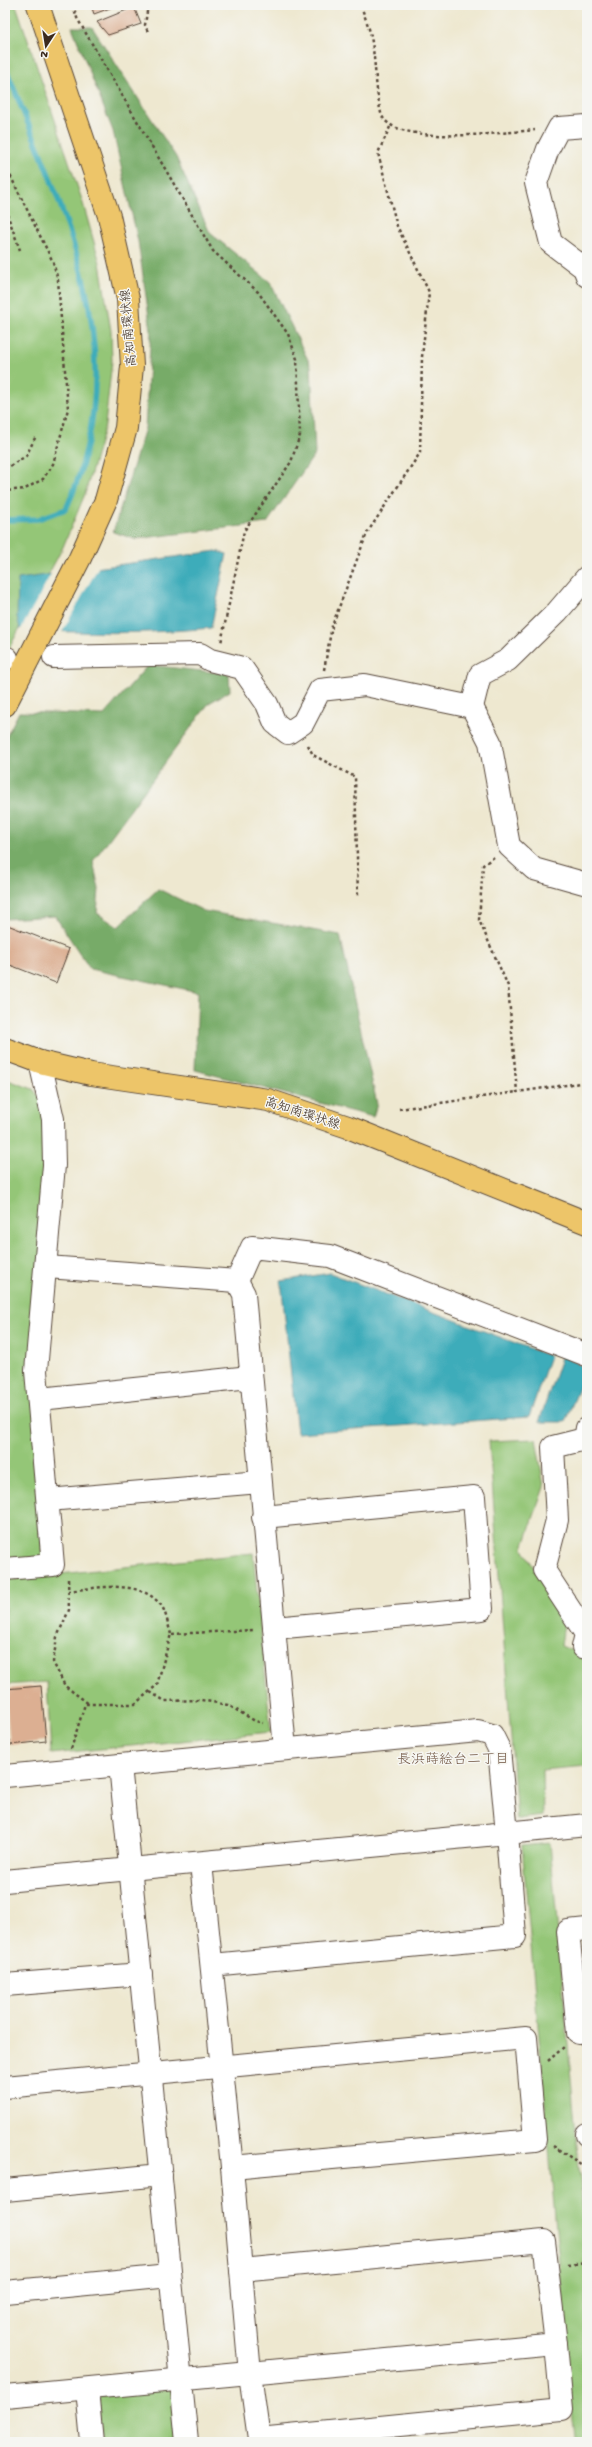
<svg xmlns="http://www.w3.org/2000/svg" width="592" height="2447" viewBox="0 0 592 2447" font-family="'Gochi Hand','Klee One',sans-serif">
	<style>
		.green { fill: #94c677; stroke: #68784a }
		.forest { fill: #77ab68; stroke: #596a43 }
		.water { fill: #3dacba; stroke: #3c6b6c }
		.pier { fill: #eee8d0 }
		.lines { fill: none; stroke-linecap: round; stroke-linejoin: round }
		.stream { stroke: #3dacba; stroke-width: 5.5 }
		.building { fill: #dcaf92 }
		.minor-casing { stroke: #564639; stroke-width: 24 }
		.major-casing { stroke: #564639; stroke-width: 24 }
		.path { stroke: #564639; stroke-width: 2.5; stroke-dasharray: 3 3; stroke-linecap: butt }
		.minor { stroke: #fff; stroke-width: 22 }
		.major { stroke: #edc569; stroke-width: 22 }
		.labels { text-anchor: middle; stroke-width: 3; stroke-linejoin: round; paint-order: stroke }
		.street-label { font-size: 13px; fill: #3b2a1e; stroke: #f6f6f2 }
		.neighbourhood-label { font-size: 14px; fill: #735947; stroke: #f6f6f2 }
	</style>
	<rect width="100%" height="100%" fill="#f6f6f2"/>
	<filter id="ink" filterUnits="userSpaceOnUse"><feTurbulence type="fractalNoise" baseFrequency=".025" numOctaves="2"/><feDisplacementMap in="SourceGraphic" scale="8" xChannelSelector="R" yChannelSelector="G"/><feConvolveMatrix kernelMatrix="1 2 1 2 8 2 1 2 1" color-interpolation-filters="sRGB"/></filter>
	<filter id="wash" filterUnits="userSpaceOnUse"><feTurbulence type="fractalNoise" baseFrequency=".012" numOctaves="4" result="noise"/><feDisplacementMap in="SourceGraphic" scale="16" xChannelSelector="R" yChannelSelector="G"/><feGaussianBlur stdDeviation="0.9" result="paint"/><feColorMatrix in="noise" values="0 0 0 0 0 0 0 0 0 0 0 0 0 0 0 0 0 1.4 0 .05"/><feComposite in="paint" operator="in"/></filter>
	<g filter="url(#wash)">
		<rect width="100%" height="100%" fill="#eee8d0"/>
		<!-- green -->
		<g class="green">
			<polygon points="5,5 16,5 82,200 100,263 111,331 112,361 105,425 85,494 63,547 5,656"/>
			<polygon points="5,1079 33,1089 44,1103 43,1557 5,1562"/>
			<polygon points="536,1439 544,1487 523,1548 564,1623 561,1646 587,1657 587,1766 542,1770 543,1816 517,1819 489,1441"/>
			<polygon points="253,1553 271,1732 51,1754 47,1682 5,1685 5,1580"/>
			<polygon points="550,1843 587,2258 587,2442 576,2442 573,2420 522,1846"/>
			<polygon points="174,2388 179,2442 101,2442 96,2396"/>
		</g>
		<!-- forest -->
		<g class="forest">
			<polygon points="72,27 92,27 176,157 210,233 270,282 311,366 315,454 267,523 135,539 113,532 145,428 151,331 138,241 113,131"/>
			<polygon points="148,665 229,674 230,691 209,703 93,861 99,889 97,913 118,927 158,889 204,911 340,935 377,1104 373,1117 195,1070 198,992 90,969 55,916 5,919 5,739 19,712 104,715"/>
		</g>
		<!-- water -->
		<g class="water">
			<path d="M216,551L227,554L211,628C148,634 83,634 20,629L17,617L18,579Z"/>
			<polygon points="330,1273 550,1356 529,1417 297,1433 281,1281"/>
			<polygon points="562,1355 587,1369 565,1422 539,1422"/>
		</g>
		<!-- pier -->
		<polygon class="pier" points="99,566 61,634 20,631 52,572"/>
		<g class="lines">
			<!-- stream -->
			<path class="stream" d="M5,66C52,188 119,311 87,446C82,468 76,488 66,509L38,519L5,520"/>
		</g>
		<g id="blocks">
			<!-- building -->
			<g class="building">
				<polygon points="91,5 118,5 94,14"/>
				<polygon points="134,7 141,24 108,35 97,22"/>
				<polygon points="5,924 69,949 56,983 5,963"/>
				<polygon points="41,1686 46,1741 10,1745 5,1689"/>
			</g>
		</g>
	</g>
	<g filter="url(#ink)">
		<use href="#blocks" fill-opacity="0" stroke="#564639" stroke-width="1"/>
		<g class="lines">
			<defs>
				<g id="minor">
					<polyline points="587,126 559,128 548,149 536,183 551,243 584,268 587,276"/>
					<polyline points="54,657 200,654 210,660 242,668 267,704 275,723 288,733 303,723 320,690 365,685 472,707 490,742 509,846 534,869 587,884"/>
					<polyline points="5,658 7,658"/>
					<polyline points="472,707 480,675 508,660 557,612 587,577"/>
					<polyline points="47,1267 237,1281 244,1294 285,1749"/>
					<polyline points="237,1281 252,1247 330,1256 587,1355"/>
					<polyline points="40,1399 250,1377"/>
					<polyline points="587,1428 585,1439 553,1447 557,1520 544,1570 586,1634 583,1647 587,1648"/>
					<polyline points="48,1500 260,1482"/>
					<polyline points="263,1517 474,1497 482,1609 274,1628"/>
					<polyline points="5,1569 53,1565 36,1371 54,1165 53,1119 40,1062"/>
					<polyline points="120,1765 187,2442"/>
					<polyline points="5,1776 478,1731 492,1735 499,1749 507,1833 5,1881"/>
					<polyline points="201,1863 232,2167 250,2374 259,2439 562,2409 556,2344"/>
					<polyline points="587,1929 568,1931 578,2033 587,2032"/>
					<polyline points="212,1965 515,1936 507,1833 587,1825"/>
					<polyline points="5,1985 141,1974"/>
					<polyline points="5,2087 526,2038 535,2140 232,2167"/>
					<polyline points="587,2134 587,2135"/>
					<polyline points="5,2190 161,2175"/>
					<polyline points="5,2292 169,2276"/>
					<polyline points="87,2389 92,2442"/>
					<polyline points="5,2396 556,2344 544,2241 241,2270"/>
				</g>
				<g id="major">
					<polyline points="5,705 80,558 106,500 126,428 132,366 128,299 109,216 38,5"/>
					<polyline points="5,1049 40,1062 91,1074 268,1100 348,1127 587,1223"/>
				</g>
			</defs>
			<!-- minor casing -->
			<use href="#minor" class="minor-casing"/>
			<!-- major casing -->
			<use href="#major" class="major-casing"/>
			<!-- path -->
			<g class="path">
				<polyline points="73,5 77,18 213,251 258,292 288,334 297,359 300,435 291,462 244,531 221,643"/>
				<polyline points="148,5 145,25 148,32"/>
				<path d="M361,5C364,16 369,26 371,37C376,62 375,89 381,113C390,148 506,132 535,130"/>
				<polyline points="5,165 53,262 58,280 68,409 53,464 43,479 25,489 5,491"/>
				<polyline points="5,208 20,250"/>
				<polyline points="5,469 26,456 36,436"/>
				<polyline points="324,670 332,626 367,533 420,453 422,357 429,292 397,226 378,153 390,127"/>
				<polyline points="308,745 313,755 355,777 358,897"/>
				<polyline points="494,857 483,865 479,920 508,986 517,1092 587,1082"/>
				<polyline points="399,1109 517,1092"/>
				<polyline points="68,1579 69,1610 57,1637 53,1662 65,1686 89,1704"/>
				<path d="M68,1591C96,1588 138,1579 159,1603C166,1609 168,1626 171,1634"/>
				<polyline points="150,1692 165,1701 201,1700 228,1705 255,1721 263,1723"/>
				<polyline points="71,1749 85,1704 135,1704 157,1685 171,1634 254,1630"/>
				<polyline points="548,2061 564,2047"/>
				<polyline points="553,2146 587,2168"/>
				<polyline points="568,2265 587,2263"/>
			</g>
			<!-- minor -->
			<use href="#minor" class="minor"/>
			<!-- major -->
			<use href="#major" class="major"/>
		</g>
	</g>
	<g class="labels">
		<!-- street labels -->
		<g class="street-label">
			<text transform="translate(127 328) rotate(-95)" y="5">高知南環状線</text>
			<text transform="translate(303 1112) rotate(18)" y="5">高知南環状線</text>
		</g>
		<!-- neighbourhood labels -->
		<g class="neighbourhood-label">
			<text x="453" y="1763">長浜蒔絵台二丁目</text>
		</g>
	</g>
	<!-- margin -->
	<rect width="592" height="2447" fill="none" stroke="#f6f6f2" stroke-width="20"/>
	<!-- north arrow -->
	<g transform="translate(46 46) rotate(192)" stroke="#f6f6f2" stroke-width="3" paint-order="stroke">
	<path d="M0-3L7 15L0 10L-7 15Z" fill="#3b2a1e"/>
	<text y="-6" font-size="11" font-weight="bold" text-anchor="middle" fill="#3b2a1e">N</text>
	</g>
</svg>
